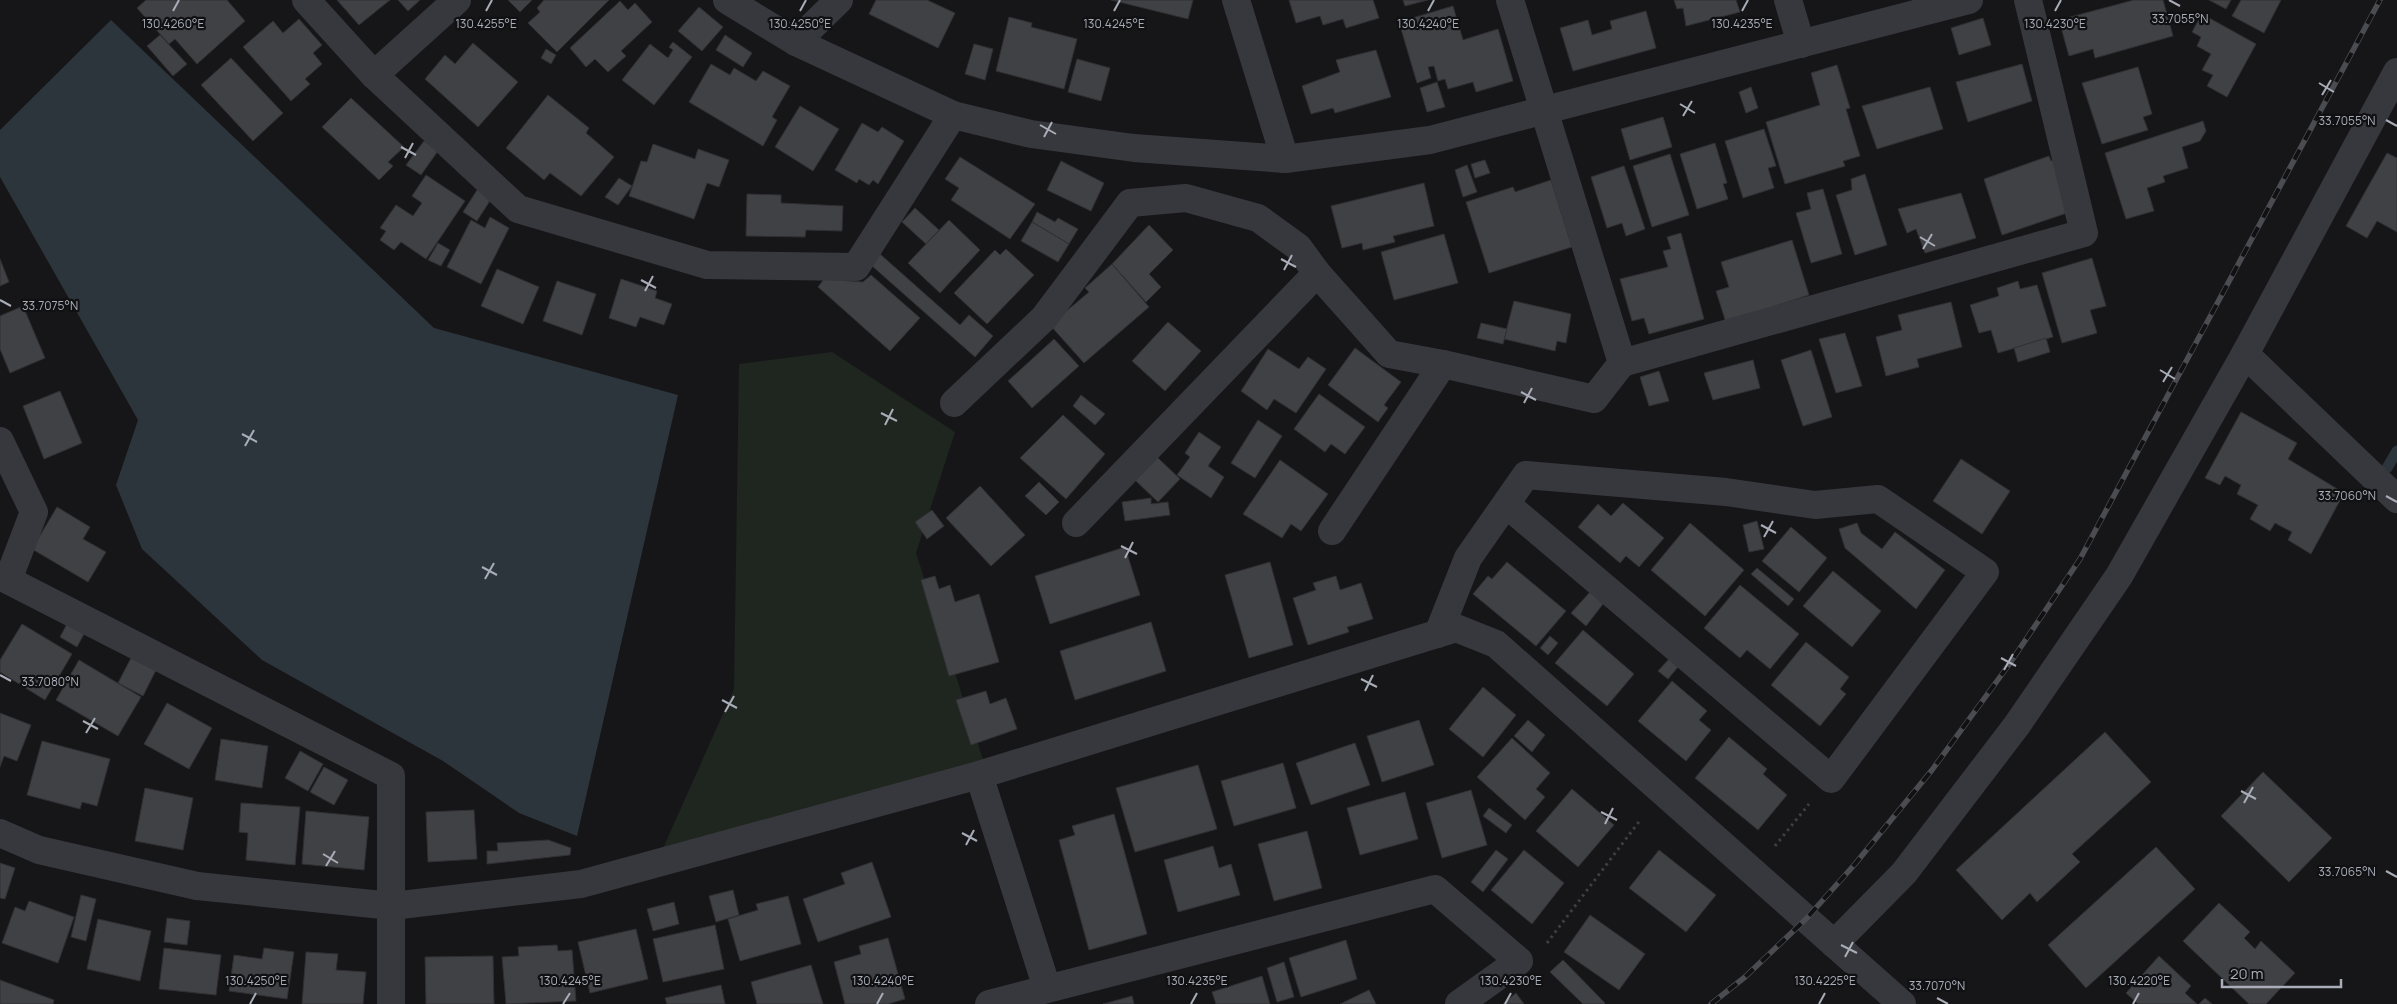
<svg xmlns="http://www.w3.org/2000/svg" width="2397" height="1004" viewBox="0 0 2397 1004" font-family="Manrope,sans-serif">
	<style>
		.green { fill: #1e261f }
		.water { fill: #2c353c }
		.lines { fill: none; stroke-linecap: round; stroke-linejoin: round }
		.stream { stroke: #2c353c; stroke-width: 11 }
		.building { fill: #404145; stroke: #303034 }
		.path { stroke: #3d3f44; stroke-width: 3; stroke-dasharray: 2.5 4; stroke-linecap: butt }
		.minor { stroke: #37383d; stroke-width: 28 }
		.tertiary { stroke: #37383d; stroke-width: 28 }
		.rail-casing { stroke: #4a4c52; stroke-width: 5.5 }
		.rail { stroke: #111113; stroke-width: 4; stroke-dasharray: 11; stroke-linecap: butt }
		.ticks { fill: none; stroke: #a8adb8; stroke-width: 2 }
		.ticks-label { font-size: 12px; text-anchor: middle; fill: #a8adb8; stroke: #111113; stroke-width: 4.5; stroke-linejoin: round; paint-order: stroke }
	</style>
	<rect width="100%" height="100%" fill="#161618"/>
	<!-- green -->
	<polygon class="green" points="832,352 955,432 916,553 989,778 652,873 734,689 739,364"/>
	<!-- water -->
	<polygon class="water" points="111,20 434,328 678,395 577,836 519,813 443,761 262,660 142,549 116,485 138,420 0,177 0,130"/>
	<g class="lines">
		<!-- stream -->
		<polyline class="stream" points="2387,468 2397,451"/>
	</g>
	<!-- building -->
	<g class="building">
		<polygon points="146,0 227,0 245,21 197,64 175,39 169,44 137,8"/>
		<polygon points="337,0 390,0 359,25"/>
		<polygon points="398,0 420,0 408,11"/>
		<polygon points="508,0 532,0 520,12"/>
		<polygon points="544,0 609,0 557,52 528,23 540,12 537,8"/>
		<polygon points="876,0 927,0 955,13 938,48 869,14"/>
		<polygon points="1111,0 1193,0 1188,19"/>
		<polygon points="1289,0 1373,0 1379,18 1346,28 1343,19 1323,25 1320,16 1296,23"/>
		<polygon points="1403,0 1428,0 1405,6"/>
		<polygon points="1674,0 1736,0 1740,12 1686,26 1683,8 1677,9"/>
		<polygon points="2134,0 2163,0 2173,36 2095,58 2093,49 2069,56 2059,20"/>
		<polygon points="2209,0 2231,0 2226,9"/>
		<polygon points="2241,0 2281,0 2264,33 2232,16"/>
		<polygon points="620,1 628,10 635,3 652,22 621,51 626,56 608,72 595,59 586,67 570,48"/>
		<polygon points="1453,6 1463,40 1498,29 1513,81 1476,92 1473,82 1448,89 1445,79 1438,81 1434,66 1428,67 1431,78 1417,83 1399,22"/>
		<polygon points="699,7 723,27 702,51 678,31"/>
		<polygon points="1646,11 1656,48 1573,71 1560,28 1588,20 1592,35 1612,29 1610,21"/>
		<polygon points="2202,14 2256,44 2227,97 2207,86 2213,75 2202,70 2211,54 2197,46 2201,37 2192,32"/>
		<polygon points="1009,17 1032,23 1031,27 1077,39 1064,89 996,71"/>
		<polygon points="1983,18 1991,45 1959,55 1951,28"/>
		<polygon points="299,19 322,45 313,53 322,64 305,79 310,84 291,101 243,47 273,21 283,33"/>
		<polygon points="160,35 187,64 173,76 147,46"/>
		<polygon points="725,35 752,53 743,67 716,50"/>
		<polygon points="673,42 692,57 654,105 622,80 650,44 668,58 673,50 669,47"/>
		<polygon points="473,43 518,82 478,127 425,79 445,55 455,64"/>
		<polygon points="974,44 993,49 985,80 965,74"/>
		<polygon points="546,49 556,55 551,64 541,58"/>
		<polygon points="1376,50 1391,97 1335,113 1333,108 1311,114 1302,86 1340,72 1336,60"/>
		<polygon points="231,58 283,113 253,141 201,85"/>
		<polygon points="1077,59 1110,68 1101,101 1068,92"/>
		<polygon points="711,64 730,75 734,68 756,81 763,71 790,86 772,117 777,120 763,146 689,102"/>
		<polygon points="2022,64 2032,101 1968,122 1956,82"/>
		<polygon points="1837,65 1850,108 1846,109 1860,156 1843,161 1845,166 1785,184 1766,122 1820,105 1811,73"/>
		<polygon points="2138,67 2152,114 2143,117 2148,130 2102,144 2082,83"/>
		<polygon points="1437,82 1445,107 1427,112 1420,88"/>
		<polygon points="1751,87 1758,108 1746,113 1739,92"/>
		<polygon points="1930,87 1943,129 1877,149 1862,106"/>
		<polygon points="548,95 589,128 586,133 614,157 581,196 550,173 544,180 506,148"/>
		<polygon points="351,98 404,147 388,162 393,166 379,180 322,127"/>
		<polygon points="800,106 839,129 813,171 775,147"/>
		<polygon points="1663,117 1672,147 1630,160 1621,129"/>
		<polygon points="2203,121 2206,131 2200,141 2182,147 2188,168 2163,176 2165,182 2147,188 2154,211 2126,219 2105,153"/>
		<polygon points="862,123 878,132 882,127 904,141 878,184 873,180 869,185 859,179 857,183 835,170"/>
		<polygon points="1764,129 1776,166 1768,168 1774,188 1743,198 1725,141"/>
		<polygon points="424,141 438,151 421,175 406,165"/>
		<polygon points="1715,143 1727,183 1723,184 1728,199 1697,209 1680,154"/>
		<polygon points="653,144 695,159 698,149 729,160 719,187 707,183 694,219 629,196 641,161 647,162"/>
		<polygon points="2387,153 2397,158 2397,232 2377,221 2367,238 2346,226"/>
		<polygon points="1670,154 1689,215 1652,227 1633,166"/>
		<polygon points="2049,156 2051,161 2056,160 2070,212 2002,235 1984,179"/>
		<polygon points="960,157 1035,204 1010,239 951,200 959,188 945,179"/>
		<polygon points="1485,160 1490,173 1475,178 1471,164"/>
		<polygon points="1061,161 1104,183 1091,211 1047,190"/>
		<polygon points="1467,165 1477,192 1463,197 1455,170"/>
		<polygon points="1624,166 1645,229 1626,236 1622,223 1607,228 1591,177"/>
		<polygon points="1865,174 1887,245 1855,255 1836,195 1852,190 1851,179"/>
		<polygon points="426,175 465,201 426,259 401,242 394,250 380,240 386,231 380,228 396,205 413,216 422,203 412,196"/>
		<polygon points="619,178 632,186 618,205 605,197"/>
		<polygon points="1551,180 1572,247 1489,273 1466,202 1513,187 1515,192"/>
		<polygon points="1424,183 1434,226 1393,236 1395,242 1363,250 1362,243 1342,248 1331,206"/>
		<polygon points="479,187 493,196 477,221 463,212"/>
		<polygon points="1823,189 1842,254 1811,263 1796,213 1811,209 1807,193"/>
		<polygon points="1961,193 1976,238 1925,253 1916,229 1907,233 1898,209"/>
		<polygon points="747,194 781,195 781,203 843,206 842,231 806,230 805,237 746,236"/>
		<polygon points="915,208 939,230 926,244 902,222"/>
		<polygon points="1037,212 1055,222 1058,218 1078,229 1069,244 1032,222"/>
		<polygon points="490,217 509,228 481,284 447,267 471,220 485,228"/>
		<polygon points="949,220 980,250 940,293 908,263"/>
		<polygon points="1032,222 1069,244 1058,262 1021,241"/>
		<polygon points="1149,225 1173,250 1149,274 1161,287 1146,302 1112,264"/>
		<polygon points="1681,233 1704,319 1649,334 1644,318 1632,321 1620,279 1668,267 1663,251 1671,249 1667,237"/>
		<polygon points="1444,234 1458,283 1394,300 1381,252"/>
		<polygon points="1792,240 1809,295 1742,317 1728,329 1716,291 1729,287 1721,262"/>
		<polygon points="438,243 450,250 441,266 428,260"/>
		<polygon points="1006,249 1034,275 987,324 954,293 995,250 1000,255"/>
		<polygon points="880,254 960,325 969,315 993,336 975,357 871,265"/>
		<polygon points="2092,258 2106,306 2090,310 2097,333 2062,343 2042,273"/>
		<polygon points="0,259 9,282 0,286"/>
		<polygon points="1112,264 1149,307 1084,363 1050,325 1089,292 1085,288"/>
		<polygon points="497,269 539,287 523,324 481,306"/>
		<polygon points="871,275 920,318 890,351 818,287 824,279 863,282"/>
		<polygon points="621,279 657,291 655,298 672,304 664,325 640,317 636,327 609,318"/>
		<polygon points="557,281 596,294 582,335 543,321"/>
		<polygon points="2018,281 2020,289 2037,285 2053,337 1998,353 1991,330 1979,333 1970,305 1999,296 1997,288"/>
		<polygon points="1514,301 1571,314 1566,343 1557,341 1555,351 1504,339"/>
		<polygon points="1951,302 1962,347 1917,359 1919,367 1886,376 1876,337 1902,330 1898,315"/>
		<polygon points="23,306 45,358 10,373 0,349 0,316"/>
		<polygon points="1168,322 1201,351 1165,391 1132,361"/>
		<polygon points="1481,323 1507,329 1503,344 1477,338"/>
		<polygon points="1845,333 1862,386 1836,393 1819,339"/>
		<polygon points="2046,338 2050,352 2018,362 2014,348"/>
		<polygon points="1054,339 1079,366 1032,408 1008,381"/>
		<polygon points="1355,348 1401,382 1384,405 1388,408 1378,422 1328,385"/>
		<polygon points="1268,349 1299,369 1308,357 1326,369 1296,413 1274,399 1267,410 1241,391"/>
		<polygon points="1811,350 1832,417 1803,426 1781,360"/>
		<polygon points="1753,360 1760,388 1713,400 1704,373"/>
		<polygon points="1659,371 1669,401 1649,406 1640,377"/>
		<polygon points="60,391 82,443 44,459 23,406"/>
		<polygon points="1319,394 1365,427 1345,454 1331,444 1325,452 1294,429"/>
		<polygon points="1081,395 1105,414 1095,425 1073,406"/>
		<polygon points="2241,412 2297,443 2288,459 2344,493 2311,554 2288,540 2292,532 2275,523 2270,531 2250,519 2258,505 2237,494 2241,485 2225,476 2220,485 2205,478"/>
		<polygon points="1063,415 1105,454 1066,499 1020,458"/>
		<polygon points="1258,420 1282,436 1255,478 1231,463"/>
		<polygon points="1199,432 1221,447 1208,466 1224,477 1211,498 1177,475 1190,457 1185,453"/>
		<polygon points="1157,457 1180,479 1158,502 1135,480"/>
		<polygon points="1961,459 2010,491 1982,534 1933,501"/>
		<polygon points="1280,460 1328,494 1301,531 1291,524 1282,538 1243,514"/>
		<polygon points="1039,482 1059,502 1046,515 1025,496"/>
		<polygon points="980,486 1025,535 991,566 946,518"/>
		<polygon points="1151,498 1151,504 1168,502 1170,515 1125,521 1122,502"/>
		<polygon points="1623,503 1664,538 1639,567 1626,556 1620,563 1578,527 1598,504 1611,516"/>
		<polygon points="57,507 90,527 83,539 106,552 88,582 32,549"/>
		<polygon points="932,510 944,526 927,539 915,522"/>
		<polygon points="1757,521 1764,549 1749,552 1743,525"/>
		<polygon points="1690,523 1744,570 1705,616 1651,570"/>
		<polygon points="1857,523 1861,533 1882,549 1895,532 1945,570 1916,609 1845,548 1839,529"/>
		<polygon points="1791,527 1827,558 1799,592 1762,561"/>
		<polygon points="1125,547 1140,595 1050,624 1035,576"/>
		<polygon points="1270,562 1293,645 1249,658 1225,575"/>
		<polygon points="1507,562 1566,611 1536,646 1473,594 1488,576 1492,579"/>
		<polygon points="1757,568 1794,599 1788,606 1751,574"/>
		<polygon points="1833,571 1881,611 1852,647 1803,606"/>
		<polygon points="935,576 939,589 950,585 955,602 979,594 999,662 949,676 921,580"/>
		<polygon points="1336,576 1340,590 1361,583 1373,619 1347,627 1349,632 1308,645 1293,598 1316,590 1313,583"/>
		<polygon points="1740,585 1799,634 1770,669 1747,650 1740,658 1704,628"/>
		<polygon points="1590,592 1603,604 1586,626 1571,613"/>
		<polygon points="68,622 85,632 77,647 60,637"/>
		<polygon points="1151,622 1166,671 1075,700 1060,651"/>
		<polygon points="22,624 72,654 45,700 0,672 0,660"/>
		<polygon points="1583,630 1634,674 1607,706 1555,663"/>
		<polygon points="1550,636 1558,643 1548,655 1540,648"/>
		<polygon points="1806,642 1849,677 1840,689 1846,694 1820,726 1771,685"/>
		<polygon points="131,658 156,670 143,696 118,683"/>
		<polygon points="1669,659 1678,667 1668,679 1658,671"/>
		<polygon points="79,660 141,697 118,736 56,700"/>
		<polygon points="1672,681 1707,711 1699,720 1711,730 1686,761 1638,721"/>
		<polygon points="1483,687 1516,715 1483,757 1449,729"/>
		<polygon points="986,691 990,704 1006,698 1017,729 971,745 956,700"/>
		<polygon points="167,703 212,728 189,769 144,744"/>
		<polygon points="0,713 31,725 17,761 4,756 0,767"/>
		<polygon points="1419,720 1434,765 1382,782 1367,736"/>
		<polygon points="1528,720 1545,735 1532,752 1514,736"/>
		<polygon points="2105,732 2151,782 2072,854 2080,862 2037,902 2030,893 2002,920 1956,870"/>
		<polygon points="1729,737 1767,769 1763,774 1787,795 1758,830 1695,778"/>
		<polygon points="1512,738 1550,773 1536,789 1545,797 1525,820 1477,777"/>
		<polygon points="221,739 268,746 262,788 215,780"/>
		<polygon points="42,741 110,759 97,806 82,802 80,809 27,795"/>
		<polygon points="1355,743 1370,785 1311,805 1296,763"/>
		<polygon points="300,751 323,764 308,791 285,778"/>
		<polygon points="1283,763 1296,808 1234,826 1221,781"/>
		<polygon points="1198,765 1217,829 1135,852 1116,788"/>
		<polygon points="324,767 348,780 334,805 310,792"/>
		<polygon points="2263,772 2332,838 2289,882 2221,816"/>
		<polygon points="145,788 193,798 183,850 135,841"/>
		<polygon points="1572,789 1614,825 1578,867 1536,831"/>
		<polygon points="1471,790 1487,845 1442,858 1426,803"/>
		<polygon points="1405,792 1418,839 1360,855 1347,808"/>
		<polygon points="241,803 300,807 295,865 246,860 248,833 239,832"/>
		<polygon points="1489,808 1512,825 1506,833 1483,816"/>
		<polygon points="474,810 477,859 428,862 426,812"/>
		<polygon points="306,811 369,817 364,870 302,864"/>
		<polygon points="1114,814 1147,934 1089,950 1059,840 1075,835 1072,826"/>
		<polygon points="1307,831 1322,888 1274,901 1258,844"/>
		<polygon points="548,840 571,848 570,855 487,864 487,851 498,851 497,843"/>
		<polygon points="1213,846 1219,868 1231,864 1240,895 1178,912 1164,860"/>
		<polygon points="2156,847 2195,889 2086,988 2048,945"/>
		<polygon points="1496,850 1508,859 1483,892 1471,882"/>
		<polygon points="1524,850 1564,883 1532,924 1491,890"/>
		<polygon points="1659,850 1716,895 1686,932 1629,888"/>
		<polygon points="872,862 891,917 818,942 803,899 845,884 841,873"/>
		<polygon points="0,863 15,868 5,899 0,898"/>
		<polygon points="733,890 739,915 716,922 709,896"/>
		<polygon points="81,895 96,899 86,941 71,937"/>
		<polygon points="788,896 801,944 740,961 728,919 758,910 756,904"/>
		<polygon points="29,901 74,917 58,963 2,943 15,907 25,911"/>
		<polygon points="674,902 679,924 653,931 647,909"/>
		<polygon points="2219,903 2250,932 2244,938 2255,949 2261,941 2295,973 2266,1004 2249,1004 2183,941"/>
		<polygon points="1590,915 1645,954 1619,990 1564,952"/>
		<polygon points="167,918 190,921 187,945 164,942"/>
		<polygon points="98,919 151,931 140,981 87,969"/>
		<polygon points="715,925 724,969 663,982 653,939"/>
		<polygon points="636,929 648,979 590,993 578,942"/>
		<polygon points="888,938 905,999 888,1004 845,1004 834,962 861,954 859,946"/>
		<polygon points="1346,940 1357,979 1301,997 1289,958"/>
		<polygon points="557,945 558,951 572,950 576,1001 506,1004 502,957 519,956 518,947"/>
		<polygon points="164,948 221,955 216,995 159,989"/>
		<polygon points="264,948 294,952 287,999 229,991 234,955 262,959"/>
		<polygon points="306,952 338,954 336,970 366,972 363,1004 302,1004"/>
		<polygon points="493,956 494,1004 426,1004 425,957"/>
		<polygon points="2159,956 2191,986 2185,993 2197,1004 2138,1004 2126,993"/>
		<polygon points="1563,960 1605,1003 1604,1004 1583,1004 1550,972"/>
		<polygon points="1284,962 1294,997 1277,1002 1267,968"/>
		<polygon points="811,965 823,1004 757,1004 751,982"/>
		<polygon points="1262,976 1270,1004 1216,1004 1212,992"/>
		<polygon points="0,980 54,1000 53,1004 0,1004"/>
		<polygon points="721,985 725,1004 667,1004 665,998"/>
		<polygon points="1369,990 1376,1004 1340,1004"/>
		<polygon points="1516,993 1524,1004 1503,1004"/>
		<polygon points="1132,996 1134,1004 1103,1004"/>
		<polygon points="2205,998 2212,1004 2199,1004"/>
	</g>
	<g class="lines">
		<!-- path -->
		<g class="path">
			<polyline points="1775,846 1809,804"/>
			<polyline points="1547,943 1641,819"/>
		</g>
		<!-- minor -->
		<g class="minor">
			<polyline points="306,0 374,75 518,209 707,265 856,267 953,115"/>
			<polyline points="1236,0 1285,159"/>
			<polyline points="1510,0 1622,363 2084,233 2028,0"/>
			<polyline points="1788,0 1801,44"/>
			<polyline points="796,42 839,0"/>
			<polyline points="374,75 457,0"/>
			<polyline points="1317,273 1389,354 1443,364"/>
			<polyline points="2245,354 2397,499"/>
			<polyline points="954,403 1044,318 1130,203 1186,198 1258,218 1298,247 1317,273 1076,523"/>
			<polyline points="0,441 34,512 8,580"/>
			<polyline points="1332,531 1443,364 1594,399 1622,363"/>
			<polyline points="0,576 391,776 391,1004"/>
			<polyline points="1438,634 1468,558 1526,475 1726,492 1815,505 1878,499 1985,572 1831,779 1506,504"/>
			<polyline points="979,775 1047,988"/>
			<polyline points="1834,944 1904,873 2017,725 2119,576 2245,354 2397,72"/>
			<polyline points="989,1004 1435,889 1519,961 1459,1004"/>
		</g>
		<!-- tertiary -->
		<g class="tertiary">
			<polyline points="727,0 796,42 953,115 1031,134 1134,148 1285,159 1430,140 1969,0"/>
			<polyline points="0,833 39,850 197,886 392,906 581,884 979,775 1456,628 1496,644 1902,1004"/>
		</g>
		<defs>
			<polyline id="rail" points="1711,1004 1745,977 1806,919 1855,864 1932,770 2008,666 2080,559 2380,0"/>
		</defs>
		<!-- rail casing -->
		<use href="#rail" class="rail-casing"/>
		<!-- rail -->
		<use href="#rail" class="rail"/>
	</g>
	<!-- ticks -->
	<path class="ticks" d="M2169,0L2180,6M173,11L179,0M486,11L492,0M800,11L806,0M1114,11L1120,0M1428,11L1434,0M1742,11L1748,0M2055,11L2061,0M2319,83L2334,92M2322,95L2331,80M1680,104L1695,113M1683,116L1692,101M2386,120L2397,126M1040,125L1056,134M1044,137L1052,122M401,147L416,155M405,158L413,143M1920,237L1935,246M1923,249L1932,234M1281,259L1296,267M1284,270L1292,255M641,280L656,288M645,291L653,276M0,300L11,306M2160,370L2175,379M2163,382L2172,367M1521,392L1536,400M1524,403L1532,388M881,413L897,421M885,425L893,409M242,434L257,442M245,446L254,430M2386,496L2397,502M1761,525L1776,533M1764,537L1773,521M1121,546L1137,554M1125,558L1133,542M482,567L497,575M485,579L494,563M2001,658L2016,666M2004,670L2013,654M0,675L11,681M1361,679L1377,687M1365,691L1373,675M722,700L737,708M725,712L734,696M83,721L98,729M86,733L95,718M2241,791L2256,799M2244,803L2253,787M1601,812L1617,820M1605,824L1613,808M962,833L977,841M966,845L974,830M323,854L338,863M326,866L335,851M2386,871L2397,877M1841,945L1857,953M1845,957L1853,942M1937,998L1948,1004M250,1004L256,993M563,1004L570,993M877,1004L883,993M1191,1004L1197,993M1505,1004L1511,993M1819,1004L1825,993M2133,1004L2139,993"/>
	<g class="ticks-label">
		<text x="2180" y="23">33.7055°N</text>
		<text x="173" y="28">130.4260°E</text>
		<text x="486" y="28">130.4255°E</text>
		<text x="800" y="28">130.4250°E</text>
		<text x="1114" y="28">130.4245°E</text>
		<text x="1428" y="28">130.4240°E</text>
		<text x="1742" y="28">130.4235°E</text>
		<text x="2055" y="28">130.4230°E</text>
		<text x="2347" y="125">33.7055°N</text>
		<text x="50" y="310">33.7075°N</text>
		<text x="2347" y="500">33.7060°N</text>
		<text x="50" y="686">33.7080°N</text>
		<text x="2347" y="876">33.7065°N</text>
		<text x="256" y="985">130.4250°E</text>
		<text x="570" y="985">130.4245°E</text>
		<text x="883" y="985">130.4240°E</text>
		<text x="1197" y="985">130.4235°E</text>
		<text x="1511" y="985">130.4230°E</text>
		<text x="1825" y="985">130.4225°E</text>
		<text x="2139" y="985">130.4220°E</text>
		<text x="1937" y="990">33.7070°N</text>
	</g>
	<!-- scale -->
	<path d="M2222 979v8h119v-8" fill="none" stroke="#a8adb8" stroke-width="2.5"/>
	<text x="2230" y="979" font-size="15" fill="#a8adb8" stroke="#111113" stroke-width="4" paint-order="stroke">20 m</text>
</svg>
